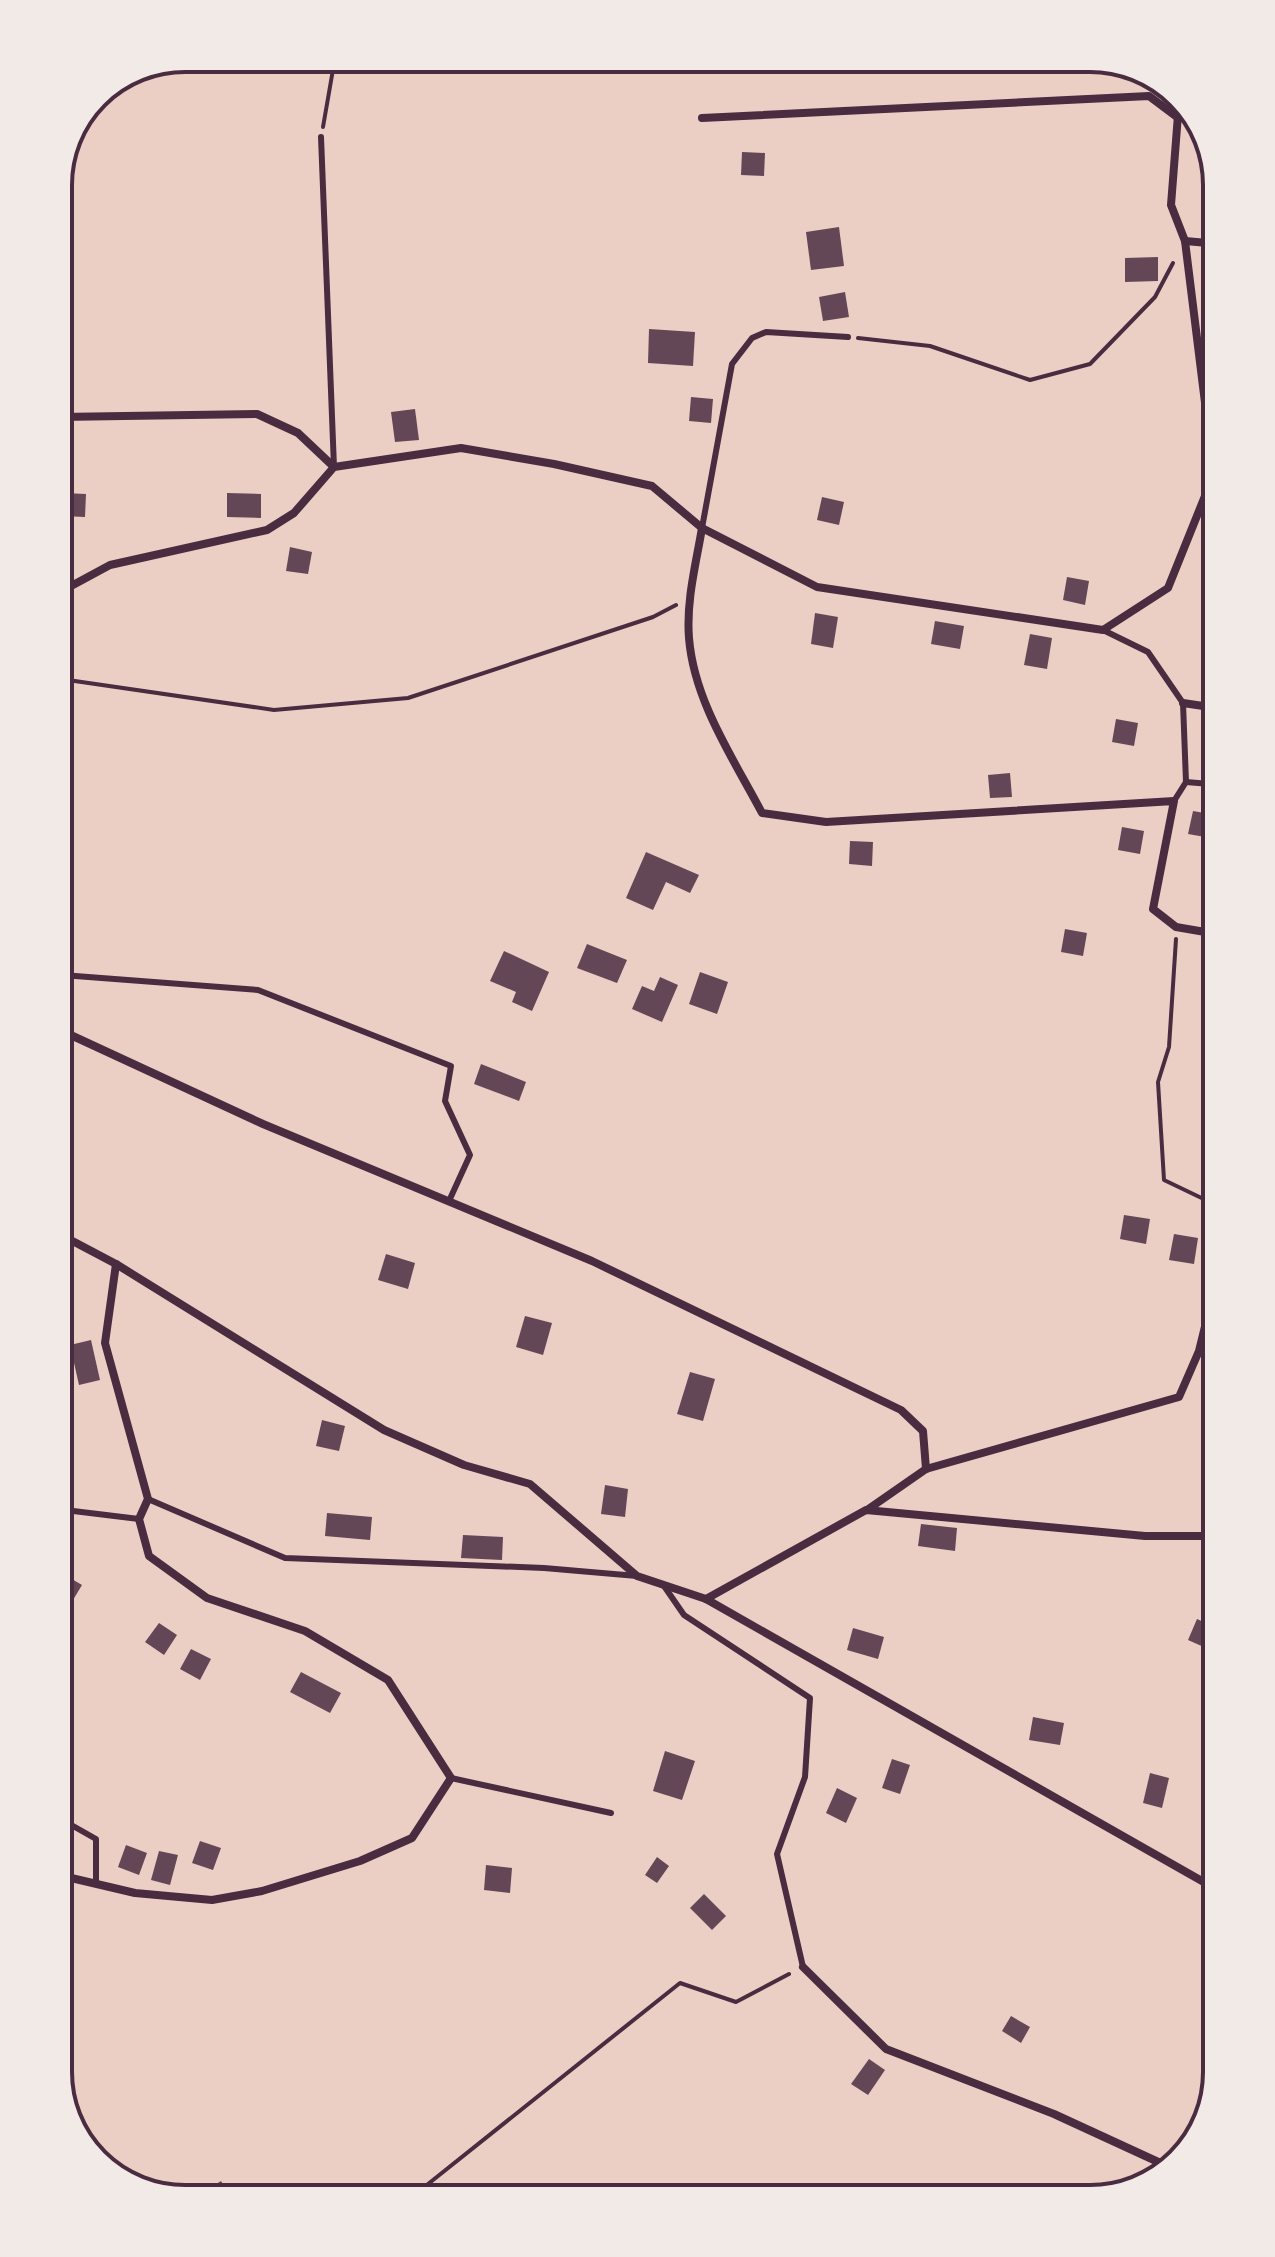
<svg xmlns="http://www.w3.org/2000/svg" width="1275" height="2257" viewBox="0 0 1275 2257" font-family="'Fira Sans Condensed',sans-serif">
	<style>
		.green { fill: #ebcfc5 }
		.building { fill: #644757 }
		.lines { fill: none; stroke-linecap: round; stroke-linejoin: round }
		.path { stroke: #4a2c40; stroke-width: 4 }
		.service { stroke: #4a2c40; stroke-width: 6 }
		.minor { stroke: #4a2c40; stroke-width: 8 }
		.rim { fill: none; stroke: #4a2c40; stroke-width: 4 }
	</style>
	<rect width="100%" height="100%" fill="#f7e1d7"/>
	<!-- green -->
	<polygon class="green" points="185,58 1099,58 1161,80 1207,136 1217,2080 1195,2143 1139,2189 177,2199 114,2177 68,2121 58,177 96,95"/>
	<!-- building -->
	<g class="building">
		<polygon points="742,152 765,153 764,176 741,175"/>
		<polygon points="839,227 844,266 811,270 806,232"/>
		<polygon points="1158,257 1158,281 1125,282 1125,258"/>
		<polygon points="845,292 849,317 823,321 819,297"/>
		<polygon points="649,329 695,332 693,366 648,363"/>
		<polygon points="691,397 713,399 711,423 689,421"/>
		<polygon points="415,409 419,440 395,442 391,412"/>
		<polygon points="64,493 86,494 85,517 62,516"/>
		<polygon points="227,493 261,494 261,518 227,517"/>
		<polygon points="822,497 844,502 839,525 817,520"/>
		<polygon points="290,547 312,552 308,574 286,571"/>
		<polygon points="1067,577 1089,581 1085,605 1063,600"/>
		<polygon points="815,613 838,617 833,648 811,644"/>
		<polygon points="935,621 964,626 960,649 931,644"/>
		<polygon points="1030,634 1052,638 1047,669 1024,665"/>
		<polygon points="1116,719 1138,723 1134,746 1112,742"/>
		<polygon points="1010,773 1012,797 990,798 988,775"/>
		<polygon points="1193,811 1210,814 1211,838 1188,834"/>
		<polygon points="1122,827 1144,831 1140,854 1118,850"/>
		<polygon points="850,841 873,842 872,866 849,864"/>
		<polygon points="646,852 699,875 690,893 666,882 653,910 626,898"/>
		<polygon points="1065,929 1087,933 1083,956 1061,952"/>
		<polygon points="587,944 627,960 617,983 577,968"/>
		<polygon points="504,951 549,972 532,1011 512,1002 516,992 490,981"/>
		<polygon points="700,972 728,982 717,1014 689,1004"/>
		<polygon points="660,977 678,985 662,1022 632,1009 642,986 654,991"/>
		<polygon points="481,1064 526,1082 519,1101 474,1084"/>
		<polygon points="1124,1215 1150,1219 1146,1244 1120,1239"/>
		<polygon points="1174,1234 1198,1238 1194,1264 1169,1260"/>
		<polygon points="386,1254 415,1263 408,1289 378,1280"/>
		<polygon points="525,1316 552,1323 543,1355 516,1347"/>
		<polygon points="91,1340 100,1380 79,1385 70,1345"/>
		<polygon points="690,1372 715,1379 703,1421 677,1414"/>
		<polygon points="322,1420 345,1426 339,1451 316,1446"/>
		<polygon points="605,1485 628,1489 625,1517 601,1514"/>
		<polygon points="327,1513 372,1517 370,1540 325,1536"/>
		<polygon points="921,1524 957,1528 955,1551 918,1546"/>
		<polygon points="463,1535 503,1537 502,1560 461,1558"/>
		<polygon points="65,1575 82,1585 70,1605 65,1602"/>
		<polygon points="1197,1619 1215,1627 1215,1652 1188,1640"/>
		<polygon points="159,1623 177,1635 164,1655 145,1642"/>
		<polygon points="853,1628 884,1637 878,1659 847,1650"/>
		<polygon points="191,1649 211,1659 200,1680 180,1669"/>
		<polygon points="301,1672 341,1693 330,1713 290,1692"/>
		<polygon points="1033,1717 1064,1723 1060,1745 1029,1740"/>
		<polygon points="665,1751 695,1761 682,1800 653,1791"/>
		<polygon points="892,1759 910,1765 900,1794 882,1788"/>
		<polygon points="1150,1773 1169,1778 1162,1808 1143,1803"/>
		<polygon points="837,1788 857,1798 846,1823 826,1813"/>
		<polygon points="200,1841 221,1848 213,1870 192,1863"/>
		<polygon points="126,1845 147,1853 139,1875 118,1867"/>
		<polygon points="159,1851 178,1855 170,1885 151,1880"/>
		<polygon points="657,1857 669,1866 657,1883 645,1875"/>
		<polygon points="486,1865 512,1868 510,1893 484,1890"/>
		<polygon points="704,1894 726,1916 712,1930 690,1908"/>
		<polygon points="1011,2016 1030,2027 1021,2043 1002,2031"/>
		<polygon points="869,2059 885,2070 868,2095 851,2084"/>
		<polygon points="221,2181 232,2198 205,2198 202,2193"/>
	</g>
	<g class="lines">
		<!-- path -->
		<g class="path">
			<polyline points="323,127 335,58"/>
			<polyline points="858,338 930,346 1030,380 1090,364 1155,297 1173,263"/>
			<polyline points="61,679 274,710 408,698 653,617 676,605"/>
			<polyline points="1176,939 1169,1047 1158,1082 1164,1180 1212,1203"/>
			<polyline points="413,2196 680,1983 736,2002 789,1974"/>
		</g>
		<!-- service -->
		<g class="service">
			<polyline points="321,137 334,467"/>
			<polyline points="702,528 732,364 752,338 766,332 848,337"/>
			<polyline points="1103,630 1148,652 1183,703 1186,782 1174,801"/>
			<polyline points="1186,782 1210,784"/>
			<polyline points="62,975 258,990 451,1066 445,1101 470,1155 449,1201"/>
			<polyline points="148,1499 285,1558 544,1568 637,1576"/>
			<polyline points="65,1510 139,1519"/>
			<polyline points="664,1586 684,1615 810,1698 805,1777 777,1854 803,1967"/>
			<polyline points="451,1778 611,1813"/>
			<polyline points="66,1822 96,1839 96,1883"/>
		</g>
		<!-- minor -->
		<g class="minor">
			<polyline points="1179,102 1171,205 1185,241 1209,435"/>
			<polyline points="702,118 1149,96 1177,117 1191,116"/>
			<polyline points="1185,241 1208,243"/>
			<polyline points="59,417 257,414 298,433 334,467"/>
			<path d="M702,528C696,564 686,601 689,638C694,701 733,758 762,813L826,822L1174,801L1153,909L1176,927L1211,933"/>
			<polyline points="60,592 110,565 267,530 294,513 334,467 461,448 554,464 652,486 702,528 817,587 1103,630 1168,588 1209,486"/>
			<polyline points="1183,703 1210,707"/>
			<polyline points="62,1031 263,1124 592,1261 901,1410 923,1431 926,1469"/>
			<polyline points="63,1236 116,1264 384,1430 464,1465 530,1484 637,1576 706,1599 1216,1889"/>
			<polyline points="867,1510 926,1469 1179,1397 1199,1351 1213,1294"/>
			<polyline points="706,1599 866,1510 1145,1536 1214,1536"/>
			<polyline points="67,1877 135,1893 212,1900 262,1891 360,1861 412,1838 451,1778 388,1680 305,1631 207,1598 149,1556 139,1519 148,1499 105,1343 116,1264"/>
			<polyline points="803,1967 886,2049 1054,2114 1167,2166"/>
		</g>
	</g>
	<!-- crop -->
	<path d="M0 0H1275V2257H0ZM185 72H1090A113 113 0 0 1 1203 185V2072A113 113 0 0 1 1090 2185H185A113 113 0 0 1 72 2072V185A113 113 0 0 1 185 72Z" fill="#f1eae7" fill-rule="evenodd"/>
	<path class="rim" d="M185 72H1090A113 113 0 0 1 1203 185V2072A113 113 0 0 1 1090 2185H185A113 113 0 0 1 72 2072V185A113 113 0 0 1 185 72Z"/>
</svg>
